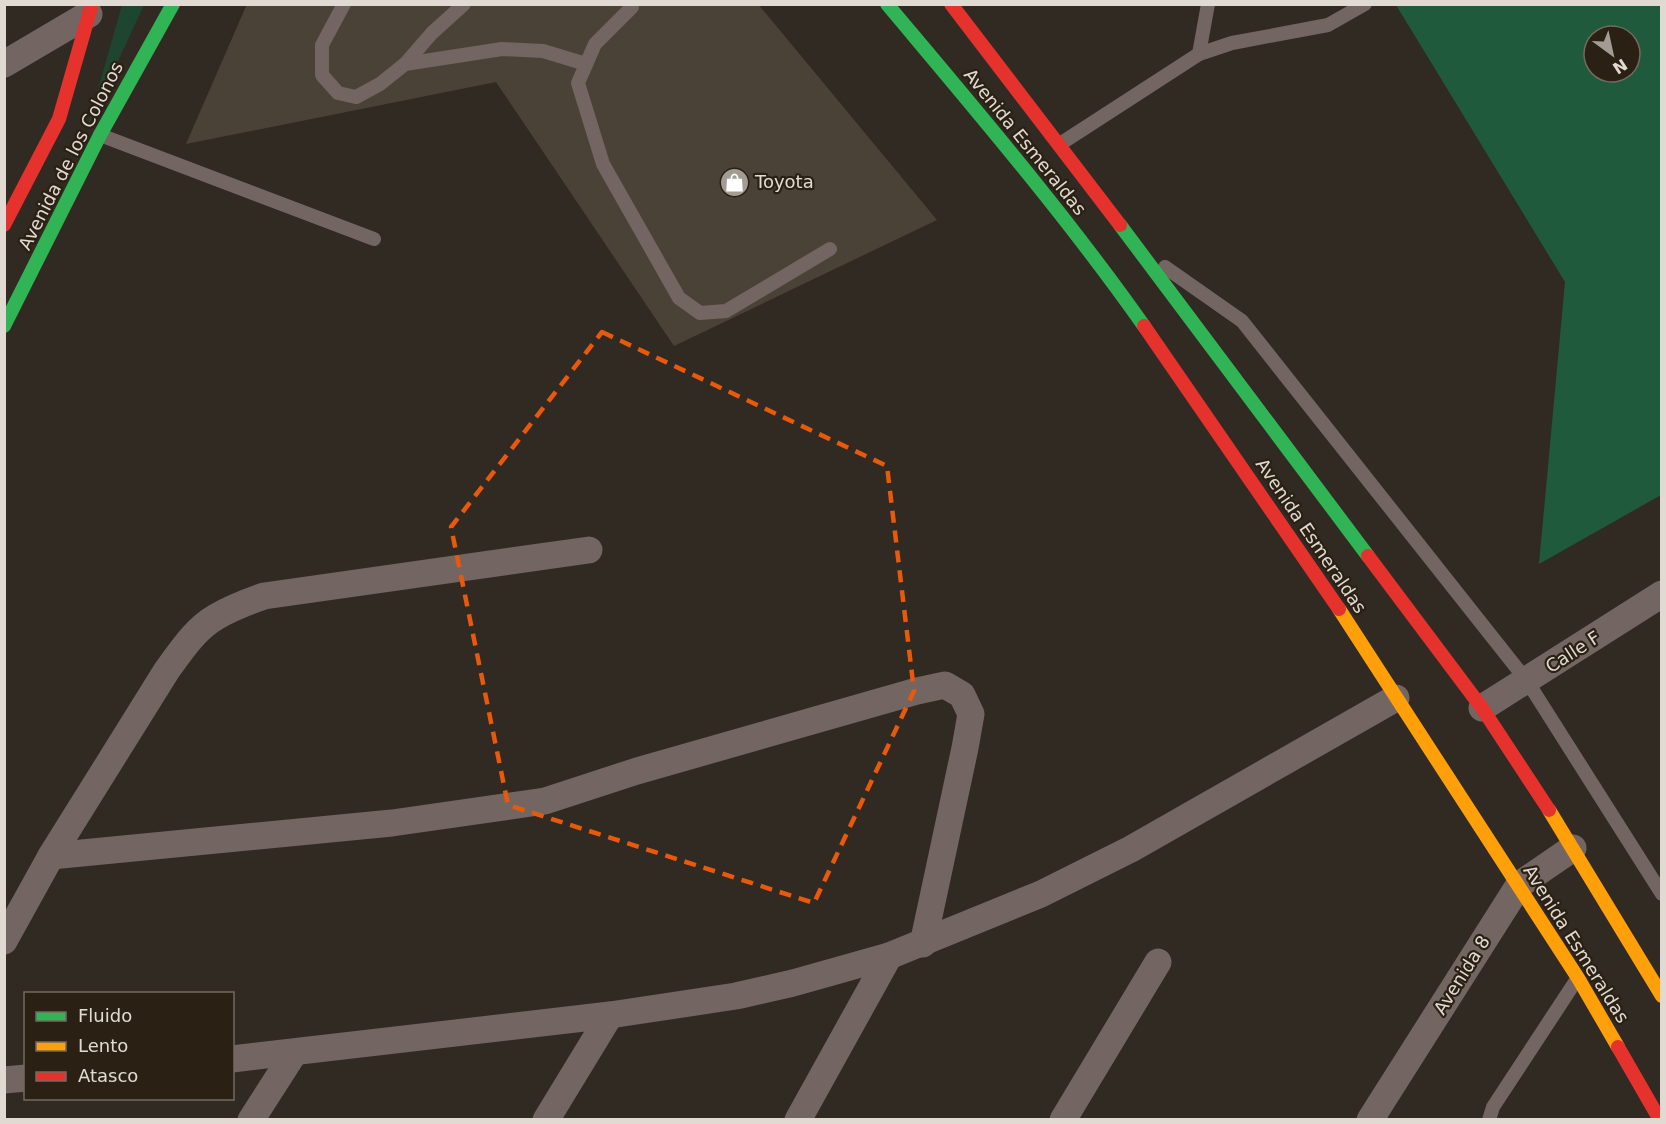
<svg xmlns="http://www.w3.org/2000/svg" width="1666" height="1124" viewBox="0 0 1666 1124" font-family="'DejaVu Sans',sans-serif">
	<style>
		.green { fill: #1d4530 }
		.forest { fill: #1f5a3d; fill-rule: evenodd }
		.building { fill: #4b4237 }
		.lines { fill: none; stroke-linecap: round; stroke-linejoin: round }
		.lane { stroke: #736562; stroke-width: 14 }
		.street { stroke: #736562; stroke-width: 27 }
		.fast { stroke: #30b455; stroke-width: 14 }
		.slow { stroke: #ff9f0a; stroke-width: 14 }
		.jam { stroke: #e5322d; stroke-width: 14 }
		.marked { fill: none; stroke: #e8590c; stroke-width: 4.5; stroke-dasharray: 12 8; stroke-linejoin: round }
		.labels { text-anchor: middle; stroke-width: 4.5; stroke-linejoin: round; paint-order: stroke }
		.street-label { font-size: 18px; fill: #e1dad2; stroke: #2b2014 }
		.poi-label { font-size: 18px; fill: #e1dad2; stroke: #2b2014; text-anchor: start }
	</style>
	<rect width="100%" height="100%" fill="#302a23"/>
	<!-- green -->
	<polygon class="green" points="122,5 144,5 87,128"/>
	<!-- forest -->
	<path class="forest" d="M1396,5H1661V495L1539,564L1565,282ZM1594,36H1630V72H1594Z"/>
	<!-- building -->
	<polygon class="building" points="247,4 758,4 937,220 674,346 496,82 186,144"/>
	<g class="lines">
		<!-- lane -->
		<g class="lane">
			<polyline points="344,4 322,45 322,75 338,93 356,97 380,84 405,64 432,33 464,4"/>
			<polyline points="632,7 595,44 578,83 603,164 679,298 700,313 726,311 830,249"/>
			<polyline points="1199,54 1208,4"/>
			<polyline points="405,64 502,49 543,51 586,64"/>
			<polyline points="100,135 374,239"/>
			<polyline points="1060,144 1199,54 1232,43 1328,25 1365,4"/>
			<polyline points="1165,267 1242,321 1527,681 1662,894"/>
			<polyline points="1489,1120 1493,1107 1577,979"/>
		</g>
		<!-- street -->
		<g class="street">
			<polyline points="4,64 89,14"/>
			<polyline points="1482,708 1662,594"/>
			<polyline points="51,856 392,823 545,801 637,771 917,691 945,685 962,695 971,714 965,748 923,944"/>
			<path d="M4,941L51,856L167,670C181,651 195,629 216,617C231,608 247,602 264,596L589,550"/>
			<polyline points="232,1059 610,1015 736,996 793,983 889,956 1041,894 1131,849 1396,698"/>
			<polyline points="4,1080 26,1078"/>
			<polyline points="251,1120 294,1053"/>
			<polyline points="546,1120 610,1015"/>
			<polyline points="798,1120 889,956"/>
			<polyline points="1063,1120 1158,962"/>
			<polyline points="1370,1120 1519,885 1573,848"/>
		</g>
		<!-- fast -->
		<g class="fast">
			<path d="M887,4C975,109 1065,214 1144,326"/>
			<polyline points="1120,225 1368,556"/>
			<polyline points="4,326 100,135 173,4"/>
		</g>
		<!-- slow -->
		<g class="slow">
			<polyline points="1339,609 1578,978 1618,1047"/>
			<polyline points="1549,810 1662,996"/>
		</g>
		<!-- jam -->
		<g class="jam">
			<polyline points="951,4 1120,225"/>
			<polyline points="4,225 59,119 92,4"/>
			<polyline points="1144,326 1339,609"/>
			<polyline points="1368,556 1482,708 1549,810"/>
			<polyline points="1618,1047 1660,1120"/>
		</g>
	</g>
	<!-- marked area -->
	<path class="marked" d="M602,332L887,466L914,691L814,903L508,805L451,527Z"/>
	<!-- icons -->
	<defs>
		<symbol id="shop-disc" viewBox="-11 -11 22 22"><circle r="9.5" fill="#a39c95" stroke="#2b2014"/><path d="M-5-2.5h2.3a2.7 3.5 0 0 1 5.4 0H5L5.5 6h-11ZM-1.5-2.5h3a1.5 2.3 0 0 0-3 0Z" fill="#fff"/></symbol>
	</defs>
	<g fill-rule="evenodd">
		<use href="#shop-disc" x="718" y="166" width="33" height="33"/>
	</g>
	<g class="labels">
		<!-- street labels -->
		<g class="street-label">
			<text transform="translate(1025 142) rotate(51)" y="6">Avenida Esmeraldas</text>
			<text transform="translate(71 156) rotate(-63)" y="6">Avenida de los Colonos</text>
			<text transform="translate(1311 536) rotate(56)" y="6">Avenida Esmeraldas</text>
			<text transform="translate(1573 652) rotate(-33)" y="6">Calle F</text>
			<text transform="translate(1576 944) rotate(58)" y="6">Avenida Esmeraldas</text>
			<text transform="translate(1462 975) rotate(-58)" y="6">Avenida 8</text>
		</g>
		<!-- poi labels -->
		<g class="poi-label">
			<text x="755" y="188">Toyota</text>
		</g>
	</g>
	<!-- border -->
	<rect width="1666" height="1124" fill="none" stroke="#e1dad2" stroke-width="12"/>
	<!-- legend -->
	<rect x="24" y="992" width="210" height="108" fill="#2b2014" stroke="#746a60" stroke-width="1.5"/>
	<rect x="36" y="1012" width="30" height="9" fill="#30b455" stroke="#746a60" stroke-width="1.5"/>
	<text x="78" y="1022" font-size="18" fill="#e1dad2">Fluido</text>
	<rect x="36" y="1042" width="30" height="9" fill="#ff9f0a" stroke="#746a60" stroke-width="1.5"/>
	<text x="78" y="1052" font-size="18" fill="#e1dad2">Lento</text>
	<rect x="36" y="1072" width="30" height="9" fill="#e5322d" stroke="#746a60" stroke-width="1.5"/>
	<text x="78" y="1082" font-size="18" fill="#e1dad2">Atasco</text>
	<!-- north arrow -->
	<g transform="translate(1612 54) rotate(147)"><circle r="28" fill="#2b2014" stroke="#746a60" stroke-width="1.5"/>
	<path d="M0-4.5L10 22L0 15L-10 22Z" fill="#a39c95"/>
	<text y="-9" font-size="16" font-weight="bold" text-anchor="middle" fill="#e1dad2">N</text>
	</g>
</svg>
